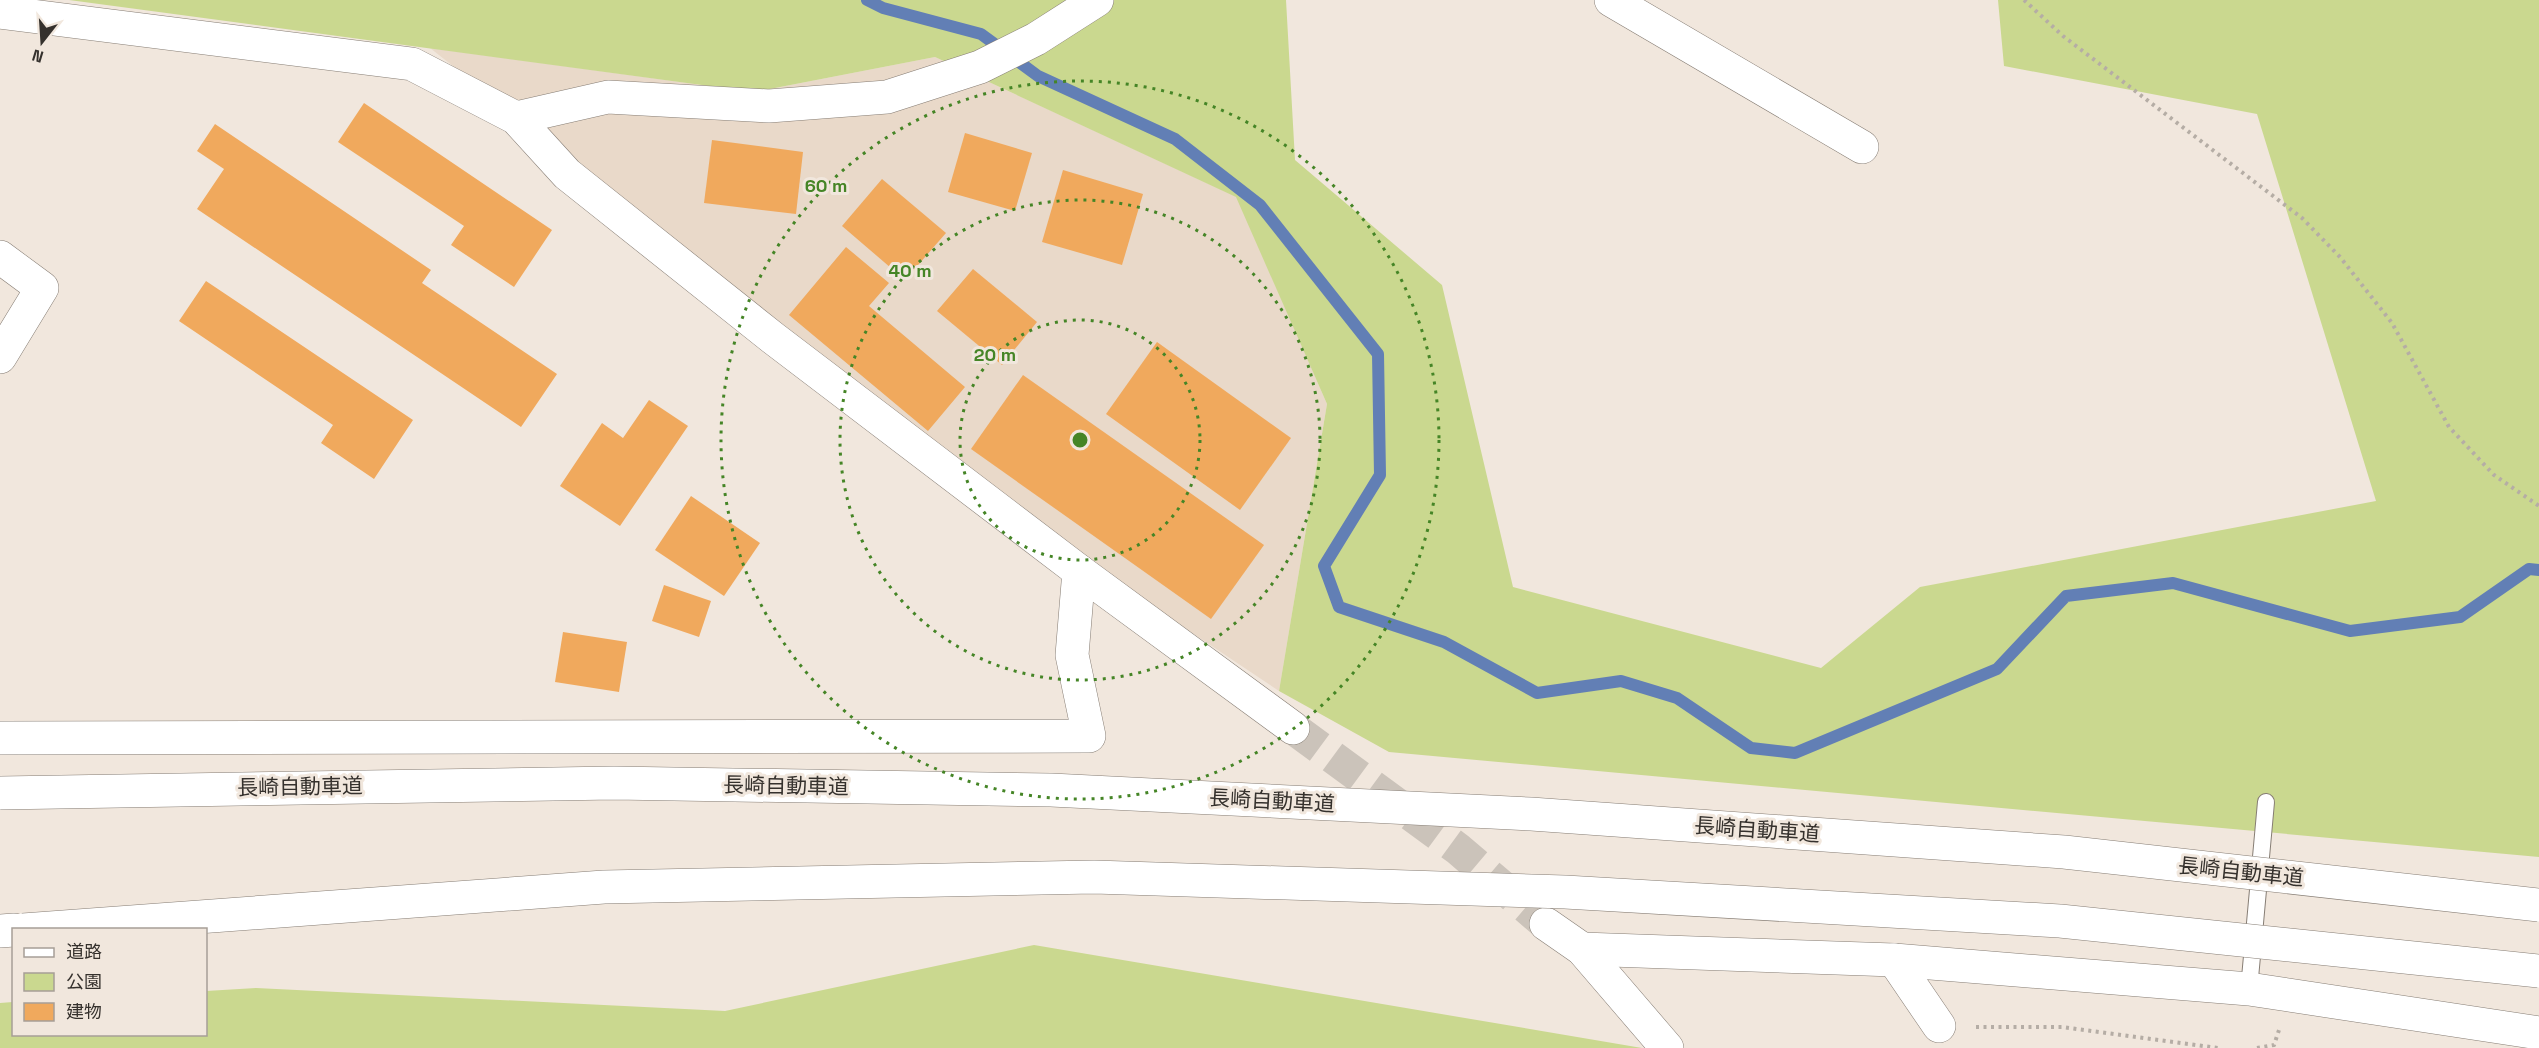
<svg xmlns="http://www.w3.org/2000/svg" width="2539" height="1048" viewBox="0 0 2539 1048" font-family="'Space Grotesk','Noto Sans JP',sans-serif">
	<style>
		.built { fill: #e9d9c9 }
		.green { fill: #cad88f }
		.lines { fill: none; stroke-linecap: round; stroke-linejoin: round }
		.stream { stroke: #627fb5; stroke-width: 12 }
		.building { fill: #f0a95d }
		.minor-tunnel { stroke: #cbc3ba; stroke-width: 33; stroke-dasharray: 33 16; stroke-linecap: butt }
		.service-casing { stroke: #867d74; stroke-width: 18 }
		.minor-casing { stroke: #867d74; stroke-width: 34 }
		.motorway-casing { stroke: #867d74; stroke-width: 34 }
		.path { stroke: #b5ada5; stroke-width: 4; stroke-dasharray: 3 4.5; stroke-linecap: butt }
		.service { stroke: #fff; stroke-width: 16 }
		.minor { stroke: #fff; stroke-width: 33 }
		.motorway { stroke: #fff; stroke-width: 33 }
		.motorway-bridge-casing { stroke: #867d74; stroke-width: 34; stroke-linecap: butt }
		.motorway-bridge { stroke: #fff; stroke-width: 33 }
		.ring { fill: none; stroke: #458526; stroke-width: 3; stroke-dasharray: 3 6 }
		.labels { text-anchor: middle; stroke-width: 6; stroke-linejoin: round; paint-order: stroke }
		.street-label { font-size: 21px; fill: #35312d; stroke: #f1e7dd }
		.centre { fill: #458526; stroke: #f1e7dd; stroke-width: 3 }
		.ring-label { font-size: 18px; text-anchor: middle; font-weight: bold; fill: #458526; stroke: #f1e7dd; stroke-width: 6; stroke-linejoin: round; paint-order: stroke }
	</style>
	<rect width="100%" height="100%" fill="#f1e7dd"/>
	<!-- built -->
	<polygon class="built" points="430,48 754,92 935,57 1237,197 1327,404 1279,691 1086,562"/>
	<!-- green -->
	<g class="green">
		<polygon points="69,0 1286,0 1295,160 1442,285 1513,587 1821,668 1920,587 2376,501 2257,114 2004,66 1998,0 2539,0 2539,857 1389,752 1279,691 1327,404 1236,197 935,57 754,92"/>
		<polygon points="1034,945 1642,1048 0,1048 0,1003 13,1002 14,1034 206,1034 206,991 256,988 725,1011"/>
	</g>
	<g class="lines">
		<!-- stream -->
		<polyline class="stream" points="867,0 883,8 981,34 1038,76 1175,139 1260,205 1378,354 1380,475 1324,566 1339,607 1444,642 1537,693 1621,681 1677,698 1751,748 1795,753 1997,669 2066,596 2173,583 2350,631 2460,617 2529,569 2539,570"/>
	</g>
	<!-- building -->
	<g class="building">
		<polygon points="364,103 552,230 514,287 451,245 464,226 338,142"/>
		<polygon points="215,124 431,270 422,283 557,374 521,427 197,209 224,169 197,151"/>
		<polygon points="965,133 1032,153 1015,211 948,192"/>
		<polygon points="712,140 803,152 796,214 704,203"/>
		<polygon points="1063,170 1143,194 1122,265 1042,242"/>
		<polygon points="882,179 946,233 905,280 842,226"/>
		<polygon points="846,247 889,283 869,306 965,387 928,431 789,315"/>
		<polygon points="973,269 1037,322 1002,365 937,311"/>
		<polygon points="206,281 413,420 374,479 321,443 333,425 179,321"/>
		<polygon points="1157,342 1291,438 1240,510 1106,414"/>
		<polygon points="1023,375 1264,545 1211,619 971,449"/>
		<polygon points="649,400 688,426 620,526 560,486 602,423 623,438"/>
		<polygon points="691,496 760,543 724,596 655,550"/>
		<polygon points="664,585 711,601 699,637 652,621"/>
		<polygon points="563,632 627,642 619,692 555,682"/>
	</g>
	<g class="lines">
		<!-- minor-tunnel -->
		<polyline class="minor-tunnel" points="1293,728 1458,849 1546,924"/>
		<defs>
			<polyline id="service" points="2249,989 2266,802"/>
			<g id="minor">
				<polyline points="1611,0 1862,147"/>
				<polyline points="0,12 412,64 516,118 567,174 773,338 1079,571 1293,728"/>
				<polyline points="516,118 608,97 769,106 887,97 980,67 1036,39 1097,0"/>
				<polyline points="0,257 42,288 0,357"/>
				<polyline points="0,738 1089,736 1072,655 1079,571"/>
				<polyline points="1546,924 1582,949 1667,1048"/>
				<polyline points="1582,949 1894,960 2249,989 2539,1033"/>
				<polyline points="1894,960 1939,1026"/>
			</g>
			<polyline id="motorway" points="0,931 14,930"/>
		</defs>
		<!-- service casing -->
		<use href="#service" class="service-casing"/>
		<!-- minor casing -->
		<use href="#minor" class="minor-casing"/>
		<!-- motorway casing -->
		<use href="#motorway" class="motorway-casing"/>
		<!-- path -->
		<g class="path">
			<polyline points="2024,0 2063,36 2302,218 2340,257 2392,323 2449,427 2494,475 2539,506"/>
			<polyline points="1976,1027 2062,1027 2218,1048"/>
			<polyline points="2257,1048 2274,1045 2279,1030"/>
		</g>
		<!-- service -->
		<use href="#service" class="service"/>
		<!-- minor -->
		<use href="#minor" class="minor"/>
		<!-- motorway -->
		<use href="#motorway" class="motorway"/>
		<defs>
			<g id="motorway-bridge">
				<polyline points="0,793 614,783 1051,790 1531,814 2064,852 2539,905"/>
				<polyline points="23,930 604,887 1094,877 1565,892 2060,921 2539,971"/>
			</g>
		</defs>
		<!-- motorway-bridge casing -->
		<use href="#motorway-bridge" class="motorway-bridge-casing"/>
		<!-- motorway-bridge -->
		<use href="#motorway-bridge" class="motorway-bridge"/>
	</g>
	<!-- distance rings -->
	<g class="ring">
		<circle cx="1080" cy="440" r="120"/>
		<circle cx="1080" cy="440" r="240"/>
		<circle cx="1080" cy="440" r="359"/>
	</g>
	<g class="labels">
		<!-- street labels -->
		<g class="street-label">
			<text transform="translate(786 786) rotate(1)" y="7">長崎自動車道</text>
			<text transform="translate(300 787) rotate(-1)" y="7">長崎自動車道</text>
			<text transform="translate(1272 801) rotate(3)" y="7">長崎自動車道</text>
			<text transform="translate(1757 830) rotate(4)" y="7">長崎自動車道</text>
			<text transform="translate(2241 872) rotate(6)" y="7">長崎自動車道</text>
		</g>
	</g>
	<circle cx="1080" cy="440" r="9" class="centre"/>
	<g class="ring-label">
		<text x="826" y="192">60 m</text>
		<text x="910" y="277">40 m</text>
		<text x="995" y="361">20 m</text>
	</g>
	<!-- legend -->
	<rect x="12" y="928" width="195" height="108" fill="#f1e7dd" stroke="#a69e97" stroke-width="1.5"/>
	<rect x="24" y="948" width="30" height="9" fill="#ffffff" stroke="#a69e97" stroke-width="1.5"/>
	<text x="66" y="958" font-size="18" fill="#35312d">道路</text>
	<rect x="24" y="973" width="30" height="18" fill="#cad88f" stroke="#a69e97" stroke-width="1.5"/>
	<text x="66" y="988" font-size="18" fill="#35312d">公園</text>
	<rect x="24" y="1003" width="30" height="18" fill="#f0a95d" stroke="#a69e97" stroke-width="1.5"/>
	<text x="66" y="1018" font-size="18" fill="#35312d">建物</text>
	<!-- north arrow -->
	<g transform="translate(42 42) rotate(197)" stroke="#f1e7dd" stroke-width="4.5" paint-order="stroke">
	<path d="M0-4.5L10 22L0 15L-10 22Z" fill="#35312d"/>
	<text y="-9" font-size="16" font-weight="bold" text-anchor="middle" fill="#35312d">N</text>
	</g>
</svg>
